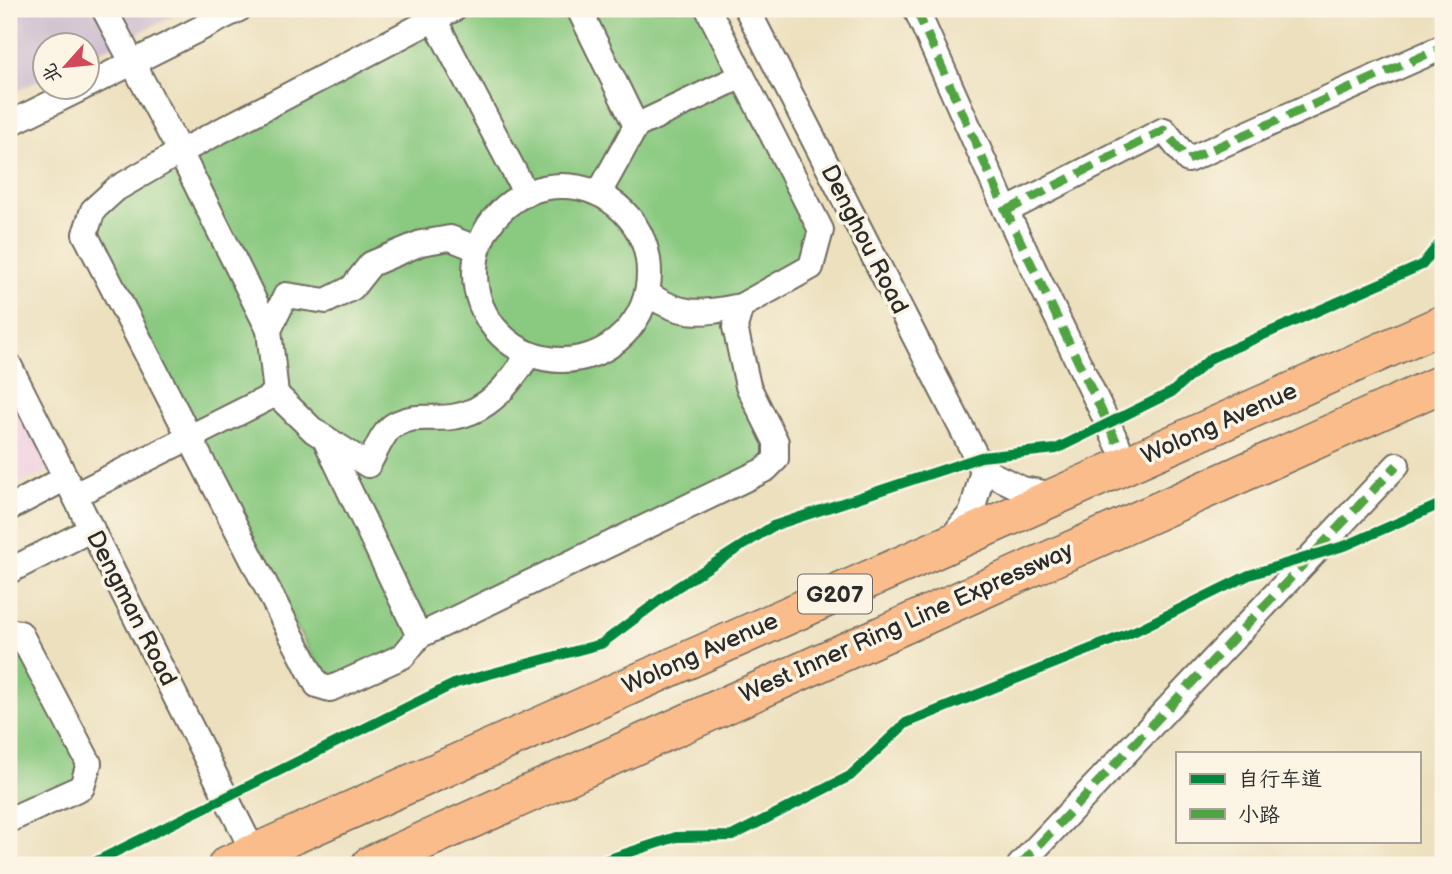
<svg xmlns="http://www.w3.org/2000/svg" width="1452" height="874" viewBox="0 0 1452 874" font-family="'Balsamiq Sans','LXGW WenKai TC',sans-serif">
	<style>
		.built { fill: #f1d0e2 }
		.industrial { fill: #cebed0 }
		.green { fill: #89c980; stroke: #5a7a56; stroke-width: 2 }
		.lines { fill: none; stroke-linecap: round; stroke-linejoin: round }
		.minor-casing { stroke: #6f6a5e; stroke-width: 28 }
		.highway-casing { stroke: #6f6a5e; stroke-width: 40 }
		.minor { stroke: #fff; stroke-width: 24 }
		.highway { stroke: #fabc8b; stroke-width: 37 }
		.quiet { stroke: #51a443; stroke-width: 9; stroke-dasharray: 18 9; stroke-linecap: butt }
		.cycleway-casing { stroke: #fcf5e5; stroke-width: 15 }
		.cycleway { stroke: #00873e; stroke-width: 10 }
		.labels { text-anchor: middle; stroke-width: 7; stroke-linejoin: round; paint-order: stroke }
		.shield { fill: #fcf5e5; stroke: #6a6863; stroke-width: 2 }
		.shield-label { font-size: 23px; font-weight: bold; fill: #2b2b2b }
		.street-label { font-size: 24px; fill: #2b2b2b; stroke: #fcf5e5 }
	</style>
	<rect width="100%" height="100%" fill="#fcf5e5"/>
	<filter id="ink" filterUnits="userSpaceOnUse"><feTurbulence type="fractalNoise" baseFrequency=".0143" numOctaves="2"/><feDisplacementMap in="SourceGraphic" scale="14" xChannelSelector="R" yChannelSelector="G"/><feConvolveMatrix kernelMatrix="1 2 1 2 8 2 1 2 1" color-interpolation-filters="sRGB"/></filter>
	<filter id="wash" filterUnits="userSpaceOnUse"><feTurbulence type="fractalNoise" baseFrequency=".00686" numOctaves="4" result="noise"/><feDisplacementMap in="SourceGraphic" scale="28" xChannelSelector="R" yChannelSelector="G"/><feGaussianBlur stdDeviation="1.57" result="paint"/><feColorMatrix in="noise" values="0 0 0 0 0 0 0 0 0 0 0 0 0 0 0 0 0 1.4 0 .05"/><feComposite in="paint" operator="in"/></filter>
	<g filter="url(#wash)">
		<rect width="100%" height="100%" fill="#ece0be"/>
		<!-- built -->
		<polygon class="built" points="9,384 51,468 9,489"/>
		<!-- industrial -->
		<polygon class="industrial" points="9,9 188,9 88,57 88,46 46,46 45,77 9,95"/>
		<!-- green -->
		<g class="green">
			<polygon points="454,9 708,9 821,230 811,267 741,306 776,459 330,689 85,234 93,210"/>
			<polygon points="9,631 89,763 82,787 9,820"/>
		</g>
	</g>
	<g filter="url(#ink)">
		<g class="lines">
			<defs>
				<g id="minor">
					<polyline points="104,9 180,152 116,189 93,210 85,234 317,685 330,689 403,656 419,636"/>
					<polyline points="454,9 434,19 526,194"/>
					<polyline points="579,9 636,126"/>
					<polyline points="747,9 983,470"/>
					<polyline points="916,9 1006,211 1118,445"/>
					<polyline points="88,85 239,9"/>
					<polyline points="9,124 82,88"/>
					<circle cx="562" cy="273" r="87"/>
					<polyline points="599,193 636,126 742,76"/>
					<polyline points="1006,211 1164,130 1188,160 1443,47"/>
					<path d="M648,294C682,317 701,314 741,306"/>
					<polyline points="269,330 180,152 434,19 428,9"/>
					<polyline points="9,365 254,853"/>
					<polyline points="276,394 269,330 286,295 326,301 352,288 371,264 421,243 450,238 478,249"/>
					<polyline points="324,437 419,636 766,469 776,459 776,442 748,386 735,327 741,306 811,267 821,230 708,9"/>
					<path d="M75,495L276,394L314,431L368,465C375,454 383,431 394,425C415,413 430,420 452,417C489,412 510,383 529,354"/>
					<polyline points="9,508 66,478"/>
					<polyline points="950,540 972,512 983,470 1022,489 1056,495"/>
					<polyline points="9,571 92,529"/>
					<polyline points="9,631 20,633 89,763 82,787 9,820"/>
					<polyline points="1020,865 1397,465"/>
				</g>
				<g id="highway">
					<polyline points="227,865 1443,324"/>
					<polyline points="370,865 1443,383"/>
				</g>
			</defs>
			<!-- minor casing -->
			<use href="#minor" class="minor-casing"/>
			<!-- highway casing -->
			<use href="#highway" class="highway-casing"/>
			<!-- minor -->
			<use href="#minor" class="minor"/>
			<!-- highway -->
			<use href="#highway" class="highway"/>
			<!-- quiet -->
			<g class="quiet">
				<polyline points="916,9 1006,211 1118,445"/>
				<polyline points="1006,211 1164,130 1188,160 1443,47"/>
				<polyline points="1020,865 1397,465"/>
			</g>
			<defs>
				<g id="cycleway">
					<polyline points="89,865 456,683 601,644 676,588 773,526 981,457 1056,449 1172,392 1211,358 1422,265 1443,239"/>
					<polyline points="591,865 676,837 732,836 850,776 906,723 1135,631 1249,575 1347,545 1443,503"/>
				</g>
			</defs>
			<!-- cycleway casing -->
			<use href="#cycleway" class="cycleway-casing"/>
			<!-- cycleway -->
			<use href="#cycleway" class="cycleway"/>
		</g>
	</g>
	<g class="labels">
		<!-- shield labels -->
		<rect class="shield" x="798" y="574.5" width="74" height="39" rx="5"/>
		<g class="shield-label">
			<text x="835" y="602">G207</text>
		</g>
		<!-- street labels -->
		<g class="street-label">
			<text transform="translate(865 239) rotate(63)" y="8">Denghou Road</text>
			<text transform="translate(1219 423) rotate(-24)" y="8">Wolong Avenue</text>
			<text transform="translate(132 608) rotate(63)" y="8">Dengman Road</text>
			<text transform="translate(906 622) rotate(-24)" y="8">West Inner Ring Line Expressway</text>
			<text transform="translate(700 653) rotate(-24)" y="8">Wolong Avenue</text>
		</g>
	</g>
	<!-- margin -->
	<rect width="1452" height="874" fill="none" stroke="#fcf5e5" stroke-width="35"/>
	<!-- legend -->
	<rect x="1176" y="752" width="245" height="91" fill="#fcf5e5" stroke="#a8a49b" stroke-width="2"/>
	<rect x="1190" y="774" width="35" height="10" fill="#00873e" stroke="#a8a49b" stroke-width="2"/>
	<text x="1238" y="786" font-size="21" fill="#2b2b2b">自行车道</text>
	<rect x="1190" y="809" width="35" height="10" fill="#51a443" stroke="#a8a49b" stroke-width="2"/>
	<text x="1238" y="822" font-size="21" fill="#2b2b2b">小路</text>
	<!-- north arrow -->
	<g transform="translate(66 66) rotate(243)"><circle r="33" fill="#fcf5e5" stroke="#a8a49b" stroke-width="2"/>
	<path d="M0-5L12 26L0 18L-12 26Z" fill="#d1495b"/>
	<text y="-10" font-size="19" font-weight="bold" text-anchor="middle" fill="#2b2b2b">北</text>
	</g>
</svg>
